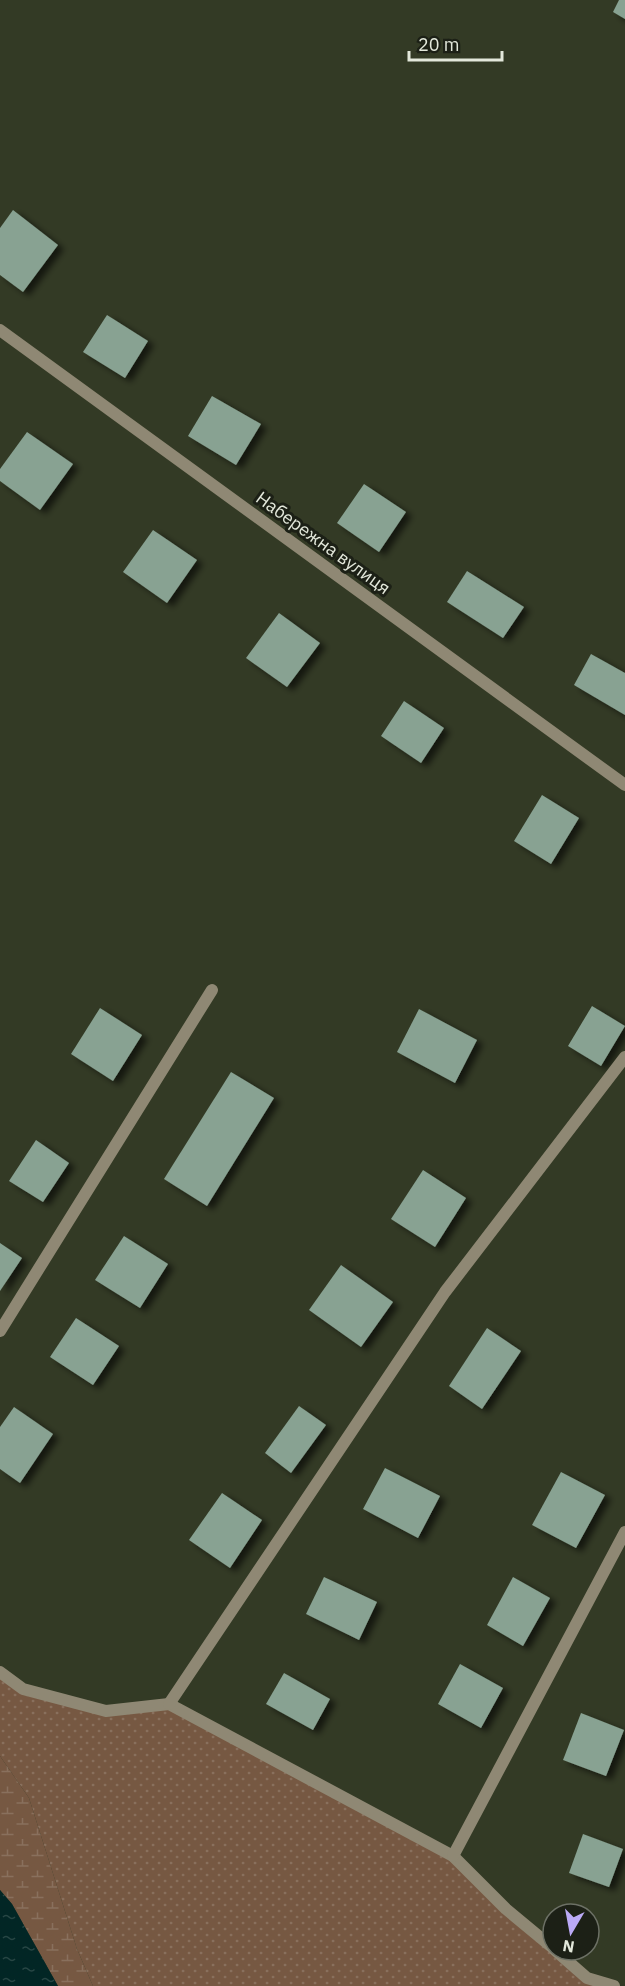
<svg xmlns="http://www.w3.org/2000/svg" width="625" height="1986" viewBox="0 0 625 1986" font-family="'IBM Plex Sans',sans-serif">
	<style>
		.grass { fill: url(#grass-dots) }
		.wetland { fill: url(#wetland-marsh) }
		.water { fill: url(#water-ripples) }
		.building { fill: #88a292; filter: url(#shadow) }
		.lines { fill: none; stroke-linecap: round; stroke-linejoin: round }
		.service { stroke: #8f8874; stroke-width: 12 }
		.minor { stroke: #8f8874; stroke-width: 12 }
		.labels { text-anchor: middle; stroke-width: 6; stroke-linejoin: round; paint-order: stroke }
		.street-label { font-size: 18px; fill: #e3e8db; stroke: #1c2016 }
	</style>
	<defs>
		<pattern id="grass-dots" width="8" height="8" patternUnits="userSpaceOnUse" patternTransform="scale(1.5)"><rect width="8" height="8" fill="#765842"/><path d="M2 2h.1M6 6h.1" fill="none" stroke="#89705d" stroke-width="1.8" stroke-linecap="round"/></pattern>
		<pattern id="wetland-marsh" width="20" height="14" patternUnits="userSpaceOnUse" patternTransform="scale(1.5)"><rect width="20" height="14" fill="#765842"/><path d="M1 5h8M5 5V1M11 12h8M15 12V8" fill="none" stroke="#89705d"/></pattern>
		<pattern id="water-ripples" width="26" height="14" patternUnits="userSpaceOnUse" patternTransform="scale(1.5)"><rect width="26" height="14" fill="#022625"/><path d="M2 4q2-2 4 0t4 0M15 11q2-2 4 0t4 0" fill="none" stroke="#274644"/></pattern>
		<filter id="shadow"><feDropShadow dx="6" dy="4" stdDeviation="3" flood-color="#0009"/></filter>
	</defs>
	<rect width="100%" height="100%" fill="#333a25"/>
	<!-- grass -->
	<polygon class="grass" points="0,1672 23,1689 106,1711 169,1704 453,1856 587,1978 614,1986 93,1986 77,1949 29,1798 0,1756"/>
	<!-- wetland -->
	<polygon class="wetland" points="0,1756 29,1798 77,1949 93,1986 58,1986 12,1904 0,1890"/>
	<!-- water -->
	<polygon class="water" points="0,1890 12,1904 58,1986 0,1986"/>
	<!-- building -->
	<g class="building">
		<polygon points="619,0 625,0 625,19 613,12"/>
		<polygon points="13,210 58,245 23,292 0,275 0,228"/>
		<polygon points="107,315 148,341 125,378 83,352"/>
		<polygon points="212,396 261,424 236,465 188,436"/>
		<polygon points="27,432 73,464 40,510 0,481 0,469"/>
		<polygon points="364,484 406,512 379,552 337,523"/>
		<polygon points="153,530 197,560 167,603 123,572"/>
		<polygon points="467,571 524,607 503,638 447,602"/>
		<polygon points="279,613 320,643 287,687 246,658"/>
		<polygon points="591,654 625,673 625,715 574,685"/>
		<polygon points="404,701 444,728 421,763 381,736"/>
		<polygon points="542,795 579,818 551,864 514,841"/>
		<polygon points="592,1006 625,1026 601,1066 568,1046"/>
		<polygon points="100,1008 142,1035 113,1081 71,1054"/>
		<polygon points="419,1009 477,1040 455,1083 397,1052"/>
		<polygon points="231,1072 274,1098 207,1206 164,1179"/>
		<polygon points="36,1140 69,1163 43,1202 9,1181"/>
		<polygon points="423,1170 466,1198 435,1247 391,1219"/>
		<polygon points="124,1236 168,1264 140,1308 95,1280"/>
		<polygon points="0,1243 22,1258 0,1291"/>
		<polygon points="341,1265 393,1302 361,1347 309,1310"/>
		<polygon points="76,1318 119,1346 93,1385 50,1357"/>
		<polygon points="487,1328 521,1351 482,1409 449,1386"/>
		<polygon points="299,1406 326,1425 291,1473 265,1453"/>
		<polygon points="14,1407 53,1434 20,1483 0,1469 0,1427"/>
		<polygon points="385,1468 440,1496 418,1538 363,1509"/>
		<polygon points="561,1472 605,1495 576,1548 532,1525"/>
		<polygon points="222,1493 262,1520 230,1568 189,1540"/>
		<polygon points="324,1577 377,1602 359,1640 306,1614"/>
		<polygon points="513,1577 550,1598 523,1646 487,1625"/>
		<polygon points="460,1664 503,1688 481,1728 438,1704"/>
		<polygon points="284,1673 330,1699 313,1730 266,1704"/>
		<polygon points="581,1713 624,1730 606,1776 563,1760"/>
		<polygon points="583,1834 623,1849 609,1887 569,1873"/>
	</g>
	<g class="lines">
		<!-- service -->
		<g class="service">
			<polyline points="0,1331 212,990"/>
			<polyline points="0,1672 23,1689 106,1711 169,1704 453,1856 506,1909 553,1948"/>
			<polyline points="169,1704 445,1292 625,1057"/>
			<polyline points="453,1856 625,1532"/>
			<polyline points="555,1950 587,1978 614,1986"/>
		</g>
		<!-- minor -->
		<polyline class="minor" points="0,330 625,785"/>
	</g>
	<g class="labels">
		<!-- street labels -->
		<g class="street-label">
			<text transform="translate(323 543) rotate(36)" y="6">Набережна вулиця</text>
		</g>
	</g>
	<!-- north arrow -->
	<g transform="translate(571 1932) rotate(190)"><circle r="28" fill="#1c2016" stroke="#6c7065" stroke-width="1.5"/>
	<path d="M0-4.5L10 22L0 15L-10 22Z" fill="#bbaaf6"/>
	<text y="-9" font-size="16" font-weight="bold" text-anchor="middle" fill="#e3e8db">N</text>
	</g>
	<!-- scale -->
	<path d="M409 51v9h93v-9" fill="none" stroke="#e3e8db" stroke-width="3"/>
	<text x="418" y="51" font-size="18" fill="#e3e8db" stroke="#1c2016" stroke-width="4.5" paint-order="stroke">20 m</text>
</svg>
